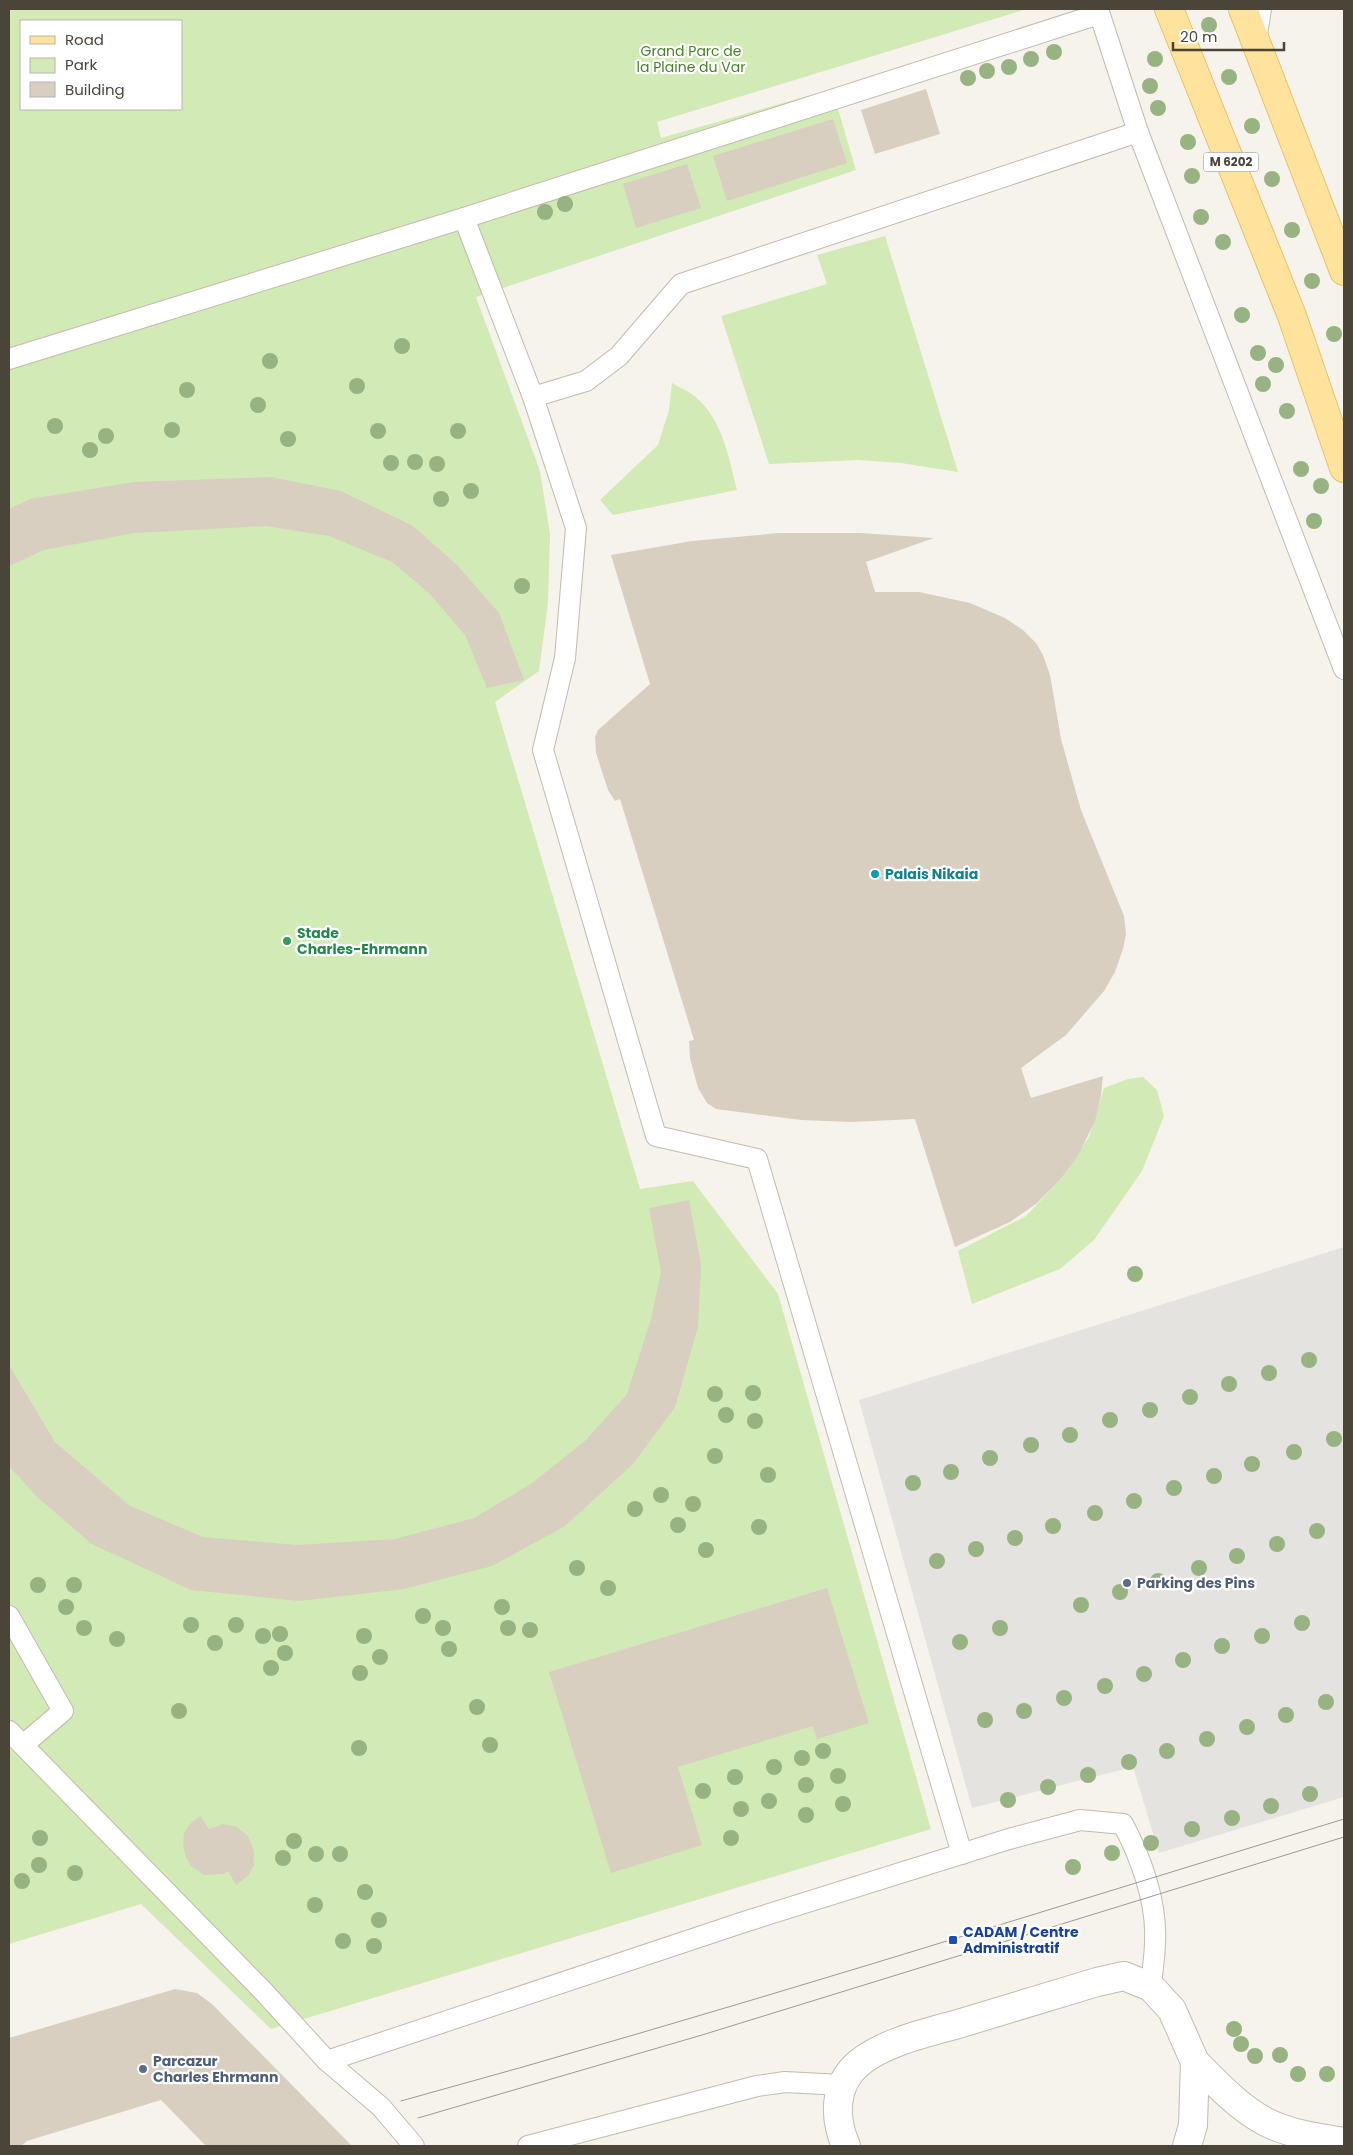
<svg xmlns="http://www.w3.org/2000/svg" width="1353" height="2155" viewBox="0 0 1353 2155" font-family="Poppins,sans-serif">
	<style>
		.green { fill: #d2eab5; fill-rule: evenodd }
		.parking { fill: #e5e3e0 }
		.building { fill: #d8cfc1 }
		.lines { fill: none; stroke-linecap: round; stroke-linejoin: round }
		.service-casing { stroke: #c2bbae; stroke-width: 22 }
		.minor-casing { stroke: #c2bbae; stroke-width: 30 }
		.primary-casing { stroke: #e6c16a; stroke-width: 30 }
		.service { stroke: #fff; stroke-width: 20 }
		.minor { stroke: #fff; stroke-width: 28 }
		.primary { stroke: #ffe39c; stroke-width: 28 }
		.tram { stroke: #9a9a9a; stroke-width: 1 }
		.tree { fill: #97b381 }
		.culture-dot { fill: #0f9aa8; stroke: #fff; stroke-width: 2 }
		.leisure-dot { fill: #2e9e5b; stroke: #fff; stroke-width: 2 }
		.service-dot { fill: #5c6f8a; stroke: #fff; stroke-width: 2 }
		.transit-dot { fill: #1a4fb4; stroke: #fff; stroke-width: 2 }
		.labels { text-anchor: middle; stroke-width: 4.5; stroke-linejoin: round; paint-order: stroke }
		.shield { fill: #fff; stroke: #817c74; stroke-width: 1 }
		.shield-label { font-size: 12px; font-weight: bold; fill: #4b4439 }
		.park-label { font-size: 14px; fill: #4a7f2a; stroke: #fff }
		.culture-label { font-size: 14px; font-weight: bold; fill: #0d838f; stroke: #fff; text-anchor: start }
		.leisure-label { font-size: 14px; font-weight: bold; fill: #27864d; stroke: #fff; text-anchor: start }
		.service-label { font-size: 14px; font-weight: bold; fill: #4e5e75; stroke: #fff; text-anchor: start }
		.transit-label { font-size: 14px; font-weight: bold; fill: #164399; stroke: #fff; text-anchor: start }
	</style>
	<rect width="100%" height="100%" fill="#f6f3ec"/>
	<!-- green -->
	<g class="green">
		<path d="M9,9H1027L657,122L661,138L832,89L856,170L476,297L540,471L550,534L548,602L539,671L495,702L640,1189L693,1181L778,1294L931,1829L271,2029L141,1904L9,1944ZM21,21H181V109H21Z"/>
		<polygon points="885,236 958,472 901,463 858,460 769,464 721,316 827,284 817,255"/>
		<path d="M672,383C680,388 691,392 698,399C723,422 729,459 737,490L613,515L600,500L658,445L669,410Z"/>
		<polygon points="1143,1077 1157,1090 1164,1116 1142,1171 1094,1240 1060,1269 972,1304 958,1251 1026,1216 1060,1180 1089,1137 1104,1088 1128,1079"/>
	</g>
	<!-- parking -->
	<polygon class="parking" points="1344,1247 1344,1797 1159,1853 1133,1767 972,1808 859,1400"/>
	<!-- building -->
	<g class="building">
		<polygon points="926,89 940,134 875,154 861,110"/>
		<polygon points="833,119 847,163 727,201 713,156"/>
		<polygon points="687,164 701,208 636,228 623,184"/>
		<polygon points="271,477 341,491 413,526 457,565 499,613 524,680 487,688 465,635 428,592 392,562 329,536 266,526 135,533 44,550 9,566 9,509 30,499 134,482"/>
		<polygon points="779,533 860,533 934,538 866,562 875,592 919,592 970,603 1005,618 1023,630 1036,643 1043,655 1050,675 1061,739 1081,810 1124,916 1126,934 1123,949 1115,972 1104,991 1066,1035 1021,1068 1031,1098 1103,1076 1101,1095 1095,1121 1078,1156 1059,1181 1036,1204 1010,1222 955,1247 915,1119 852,1122 801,1120 716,1109 707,1103 698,1088 690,1058 689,1041 694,1040 620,799 615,801 608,790 596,753 595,737 598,730 650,684 611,555 692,541"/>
		<polygon points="689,1200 701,1264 698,1327 675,1407 633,1464 565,1526 492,1566 404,1589 299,1601 191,1590 92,1544 37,1497 9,1466 9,1365 55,1442 130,1506 203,1537 297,1545 395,1539 474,1518 531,1484 586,1440 627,1394 651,1319 661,1272 649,1208"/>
		<polygon points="827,1588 869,1723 817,1739 813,1726 678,1767 702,1845 611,1873 549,1672"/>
		<polygon points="200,1816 209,1829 223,1824 237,1827 248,1836 254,1851 254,1865 248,1876 236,1885 228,1871 223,1874 204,1875 191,1866 186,1857 183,1845 184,1833 190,1824"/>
		<polygon points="175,1989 197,1993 212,2004 352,2146 206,2146 161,2100 27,2141 21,2146 9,2146 9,2038"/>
	</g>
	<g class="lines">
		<defs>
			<g id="service">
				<polyline points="1098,9 1138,132 1344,669"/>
				<polyline points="1256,41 1261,9"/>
				<polyline points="9,359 464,218"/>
				<polyline points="533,397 464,218 1099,14"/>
				<polyline points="9,1616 63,1711 23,1745"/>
				<polyline points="9,1731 264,1992 327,2061 381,2107 414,2146"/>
				<polyline points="962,1854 757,1159 656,1136 543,750 565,658 576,528 533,397 586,381 619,356 681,284 1138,132"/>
				<path d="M327,2061L747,1921L1009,1839L1080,1820L1123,1824C1141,1858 1157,1902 1155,1941C1155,1956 1152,1972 1151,1987"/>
				<polyline points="528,2146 757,2086 785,2082 842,2085"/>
			</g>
			<g id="minor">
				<path d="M1195,2062C1216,2083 1239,2108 1266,2122C1290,2134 1318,2138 1344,2142"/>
				<path d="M846,2146C834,2118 833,2085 859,2063C885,2042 926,2033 958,2024C1004,2010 1050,1996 1097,1982L1124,1976L1151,1987L1172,2010L1195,2062L1193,2125L1187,2146"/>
			</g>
			<g id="primary">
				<polyline points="1169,9 1292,316 1344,468"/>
				<polyline points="1243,9 1344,271"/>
			</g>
		</defs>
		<!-- service casing -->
		<use href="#service" class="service-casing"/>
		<!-- minor casing -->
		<use href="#minor" class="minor-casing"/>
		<!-- primary casing -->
		<use href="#primary" class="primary-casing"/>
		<!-- service -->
		<use href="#service" class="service"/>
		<!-- minor -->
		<use href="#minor" class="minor"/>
		<!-- primary -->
		<use href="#primary" class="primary"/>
		<!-- tram -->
		<g class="tram">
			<path d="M401,2101C718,2014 1030,1915 1344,1819"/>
			<polyline points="418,2118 702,2035 1344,1837"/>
		</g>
	</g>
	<!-- trees -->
	<g class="tree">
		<circle cx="1209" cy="25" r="8"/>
		<circle cx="1054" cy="52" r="8"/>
		<circle cx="1031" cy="59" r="8"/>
		<circle cx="1155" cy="59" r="8"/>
		<circle cx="1009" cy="67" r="8"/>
		<circle cx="987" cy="71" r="8"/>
		<circle cx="1229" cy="77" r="8"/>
		<circle cx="968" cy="78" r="8"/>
		<circle cx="1150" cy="86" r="8"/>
		<circle cx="1158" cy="108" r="8"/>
		<circle cx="1252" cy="126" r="8"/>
		<circle cx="1188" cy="142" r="8"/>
		<circle cx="1192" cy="176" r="8"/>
		<circle cx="1272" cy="179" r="8"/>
		<circle cx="565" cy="204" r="8"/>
		<circle cx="545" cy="212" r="8"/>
		<circle cx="1201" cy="217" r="8"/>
		<circle cx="1292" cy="230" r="8"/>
		<circle cx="1223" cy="242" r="8"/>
		<circle cx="1312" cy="281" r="8"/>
		<circle cx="1242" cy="315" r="8"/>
		<circle cx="1334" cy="334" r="8"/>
		<circle cx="402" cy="346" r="8"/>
		<circle cx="1258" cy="353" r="8"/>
		<circle cx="270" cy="361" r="8"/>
		<circle cx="1276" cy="365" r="8"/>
		<circle cx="1263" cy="384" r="8"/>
		<circle cx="357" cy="386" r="8"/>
		<circle cx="187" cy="390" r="8"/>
		<circle cx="258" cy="405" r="8"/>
		<circle cx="1287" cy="411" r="8"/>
		<circle cx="55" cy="426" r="8"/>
		<circle cx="172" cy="430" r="8"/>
		<circle cx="378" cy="431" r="8"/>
		<circle cx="458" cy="431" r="8"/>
		<circle cx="106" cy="436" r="8"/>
		<circle cx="288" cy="439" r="8"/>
		<circle cx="90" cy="450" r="8"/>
		<circle cx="415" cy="462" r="8"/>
		<circle cx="391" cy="463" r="8"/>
		<circle cx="437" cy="464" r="8"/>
		<circle cx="1301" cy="469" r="8"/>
		<circle cx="1321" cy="486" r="8"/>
		<circle cx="471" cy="491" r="8"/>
		<circle cx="441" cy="499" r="8"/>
		<circle cx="1314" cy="521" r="8"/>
		<circle cx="522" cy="586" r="8"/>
		<circle cx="1135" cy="1274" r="8"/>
		<circle cx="1309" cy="1360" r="8"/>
		<circle cx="1269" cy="1373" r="8"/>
		<circle cx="1229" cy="1384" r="8"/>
		<circle cx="753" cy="1393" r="8"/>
		<circle cx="715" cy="1394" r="8"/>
		<circle cx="1190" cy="1397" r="8"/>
		<circle cx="1150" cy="1410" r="8"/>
		<circle cx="726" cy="1415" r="8"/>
		<circle cx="1110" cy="1420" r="8"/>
		<circle cx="755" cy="1421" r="8"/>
		<circle cx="1070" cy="1435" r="8"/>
		<circle cx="1334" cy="1439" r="8"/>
		<circle cx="1031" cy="1445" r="8"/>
		<circle cx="1294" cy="1452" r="8"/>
		<circle cx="715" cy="1456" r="8"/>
		<circle cx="990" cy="1458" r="8"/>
		<circle cx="1252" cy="1464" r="8"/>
		<circle cx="951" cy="1472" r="8"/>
		<circle cx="768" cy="1475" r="8"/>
		<circle cx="1214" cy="1476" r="8"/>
		<circle cx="913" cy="1483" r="8"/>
		<circle cx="1174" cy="1488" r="8"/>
		<circle cx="661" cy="1495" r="8"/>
		<circle cx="1134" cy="1501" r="8"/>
		<circle cx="693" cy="1504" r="8"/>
		<circle cx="635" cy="1509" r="8"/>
		<circle cx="1095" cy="1513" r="8"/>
		<circle cx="678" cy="1525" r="8"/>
		<circle cx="1053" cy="1526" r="8"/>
		<circle cx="759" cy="1527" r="8"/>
		<circle cx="1317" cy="1531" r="8"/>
		<circle cx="1015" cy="1538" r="8"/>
		<circle cx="1277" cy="1544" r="8"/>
		<circle cx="976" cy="1549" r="8"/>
		<circle cx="706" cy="1550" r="8"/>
		<circle cx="1237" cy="1556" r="8"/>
		<circle cx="937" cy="1561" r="8"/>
		<circle cx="577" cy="1568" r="8"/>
		<circle cx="1199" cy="1568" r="8"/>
		<circle cx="1158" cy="1581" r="8"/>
		<circle cx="38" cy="1585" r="8"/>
		<circle cx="74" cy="1585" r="8"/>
		<circle cx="608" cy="1588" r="8"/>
		<circle cx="1120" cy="1592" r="8"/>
		<circle cx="1081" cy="1605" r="8"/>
		<circle cx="66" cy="1607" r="8"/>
		<circle cx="502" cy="1607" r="8"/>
		<circle cx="423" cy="1616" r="8"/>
		<circle cx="1302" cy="1623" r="8"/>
		<circle cx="191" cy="1625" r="8"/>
		<circle cx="236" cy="1625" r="8"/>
		<circle cx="84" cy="1628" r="8"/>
		<circle cx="443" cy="1628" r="8"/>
		<circle cx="508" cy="1628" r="8"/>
		<circle cx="1000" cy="1628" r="8"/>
		<circle cx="530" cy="1630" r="8"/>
		<circle cx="280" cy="1634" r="8"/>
		<circle cx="263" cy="1636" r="8"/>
		<circle cx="364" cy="1636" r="8"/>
		<circle cx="1262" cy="1636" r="8"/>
		<circle cx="117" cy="1639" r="8"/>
		<circle cx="960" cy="1642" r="8"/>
		<circle cx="215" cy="1643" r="8"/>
		<circle cx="1222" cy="1646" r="8"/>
		<circle cx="449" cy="1649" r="8"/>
		<circle cx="285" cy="1653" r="8"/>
		<circle cx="380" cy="1657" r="8"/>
		<circle cx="1183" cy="1660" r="8"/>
		<circle cx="271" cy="1668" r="8"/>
		<circle cx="360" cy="1673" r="8"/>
		<circle cx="1144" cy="1674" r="8"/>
		<circle cx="1105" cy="1686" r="8"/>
		<circle cx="1064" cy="1698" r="8"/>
		<circle cx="1326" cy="1702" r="8"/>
		<circle cx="477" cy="1707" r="8"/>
		<circle cx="179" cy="1711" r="8"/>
		<circle cx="1024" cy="1711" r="8"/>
		<circle cx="1286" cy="1715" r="8"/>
		<circle cx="985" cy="1720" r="8"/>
		<circle cx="1247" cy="1727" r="8"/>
		<circle cx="1207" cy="1739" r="8"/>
		<circle cx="490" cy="1745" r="8"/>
		<circle cx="359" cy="1748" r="8"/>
		<circle cx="823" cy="1751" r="8"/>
		<circle cx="1167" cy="1751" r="8"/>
		<circle cx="802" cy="1758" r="8"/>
		<circle cx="1129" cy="1762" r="8"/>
		<circle cx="774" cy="1767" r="8"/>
		<circle cx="1088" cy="1775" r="8"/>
		<circle cx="838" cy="1776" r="8"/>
		<circle cx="735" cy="1777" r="8"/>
		<circle cx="806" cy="1785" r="8"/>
		<circle cx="1048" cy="1787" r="8"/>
		<circle cx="703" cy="1791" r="8"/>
		<circle cx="1310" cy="1794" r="8"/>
		<circle cx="1008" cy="1800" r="8"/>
		<circle cx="769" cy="1801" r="8"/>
		<circle cx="843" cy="1804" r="8"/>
		<circle cx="1271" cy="1806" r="8"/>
		<circle cx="741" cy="1809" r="8"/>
		<circle cx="806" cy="1815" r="8"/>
		<circle cx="1232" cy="1818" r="8"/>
		<circle cx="1192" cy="1829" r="8"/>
		<circle cx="40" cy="1838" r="8"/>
		<circle cx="731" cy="1838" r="8"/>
		<circle cx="294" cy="1841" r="8"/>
		<circle cx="1151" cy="1843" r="8"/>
		<circle cx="1112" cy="1853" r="8"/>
		<circle cx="316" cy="1854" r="8"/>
		<circle cx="340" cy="1854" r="8"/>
		<circle cx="283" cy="1858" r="8"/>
		<circle cx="39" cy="1865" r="8"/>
		<circle cx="1073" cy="1867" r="8"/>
		<circle cx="75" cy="1873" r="8"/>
		<circle cx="22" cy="1881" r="8"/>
		<circle cx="365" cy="1892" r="8"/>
		<circle cx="315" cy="1905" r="8"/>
		<circle cx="379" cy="1920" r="8"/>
		<circle cx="343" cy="1941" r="8"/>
		<circle cx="374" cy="1946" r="8"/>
		<circle cx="1234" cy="2029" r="8"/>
		<circle cx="1241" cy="2044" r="8"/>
		<circle cx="1280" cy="2055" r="8"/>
		<circle cx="1255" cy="2056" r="8"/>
		<circle cx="1298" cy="2074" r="8"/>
		<circle cx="1327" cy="2074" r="8"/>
	</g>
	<!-- markers -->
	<circle class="culture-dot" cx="875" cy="874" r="5"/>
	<circle class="leisure-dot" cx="287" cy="941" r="5"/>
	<g class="service-dot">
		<circle cx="1127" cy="1583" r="5"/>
		<circle cx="143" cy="2069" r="5"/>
	</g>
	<rect class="transit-dot" x="948" y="1935" width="10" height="10" rx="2.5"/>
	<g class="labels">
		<!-- shield labels -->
		<rect class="shield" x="1203.5" y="152.5" width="55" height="19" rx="4"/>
		<g class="shield-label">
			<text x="1231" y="166">M 6202</text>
		</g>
		<!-- park labels -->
		<g class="park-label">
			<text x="691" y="56">Grand Parc de<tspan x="691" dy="16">la Plaine du Var</tspan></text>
		</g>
		<!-- culture labels -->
		<g class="culture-label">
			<text x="885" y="879">Palais Nikaia</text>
		</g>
		<!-- leisure labels -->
		<g class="leisure-label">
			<text x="297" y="938">Stade<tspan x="297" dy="16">Charles-Ehrmann</tspan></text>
		</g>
		<!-- service labels -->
		<g class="service-label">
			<text x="1137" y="1588">Parking des Pins</text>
			<text x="153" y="2066">Parcazur<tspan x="153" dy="16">Charles Ehrmann</tspan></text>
		</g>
		<!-- transit labels -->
		<g class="transit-label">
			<text x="963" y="1937">CADAM / Centre<tspan x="963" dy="16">Administratif</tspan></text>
		</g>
	</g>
	<!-- border -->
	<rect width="1353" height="2155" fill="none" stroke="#4b4439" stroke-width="20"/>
	<!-- legend -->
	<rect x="20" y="20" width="162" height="90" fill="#ffffff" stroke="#b7b4b0"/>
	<rect x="30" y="36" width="25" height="8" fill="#ffe39c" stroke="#b7b4b0"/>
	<text x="65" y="45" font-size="15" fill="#4b4439">Road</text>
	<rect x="30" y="58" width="25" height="15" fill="#d2eab5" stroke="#b7b4b0"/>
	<text x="65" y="70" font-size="15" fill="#4b4439">Park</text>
	<rect x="30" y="82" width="25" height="15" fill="#d8cfc1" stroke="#b7b4b0"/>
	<text x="65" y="95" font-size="15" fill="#4b4439">Building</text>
	<!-- scale -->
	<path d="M1173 42v8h111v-8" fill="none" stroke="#4b4439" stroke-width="2.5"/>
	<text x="1180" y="42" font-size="15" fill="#4b4439" stroke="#ffffff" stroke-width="4" paint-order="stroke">20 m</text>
</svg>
